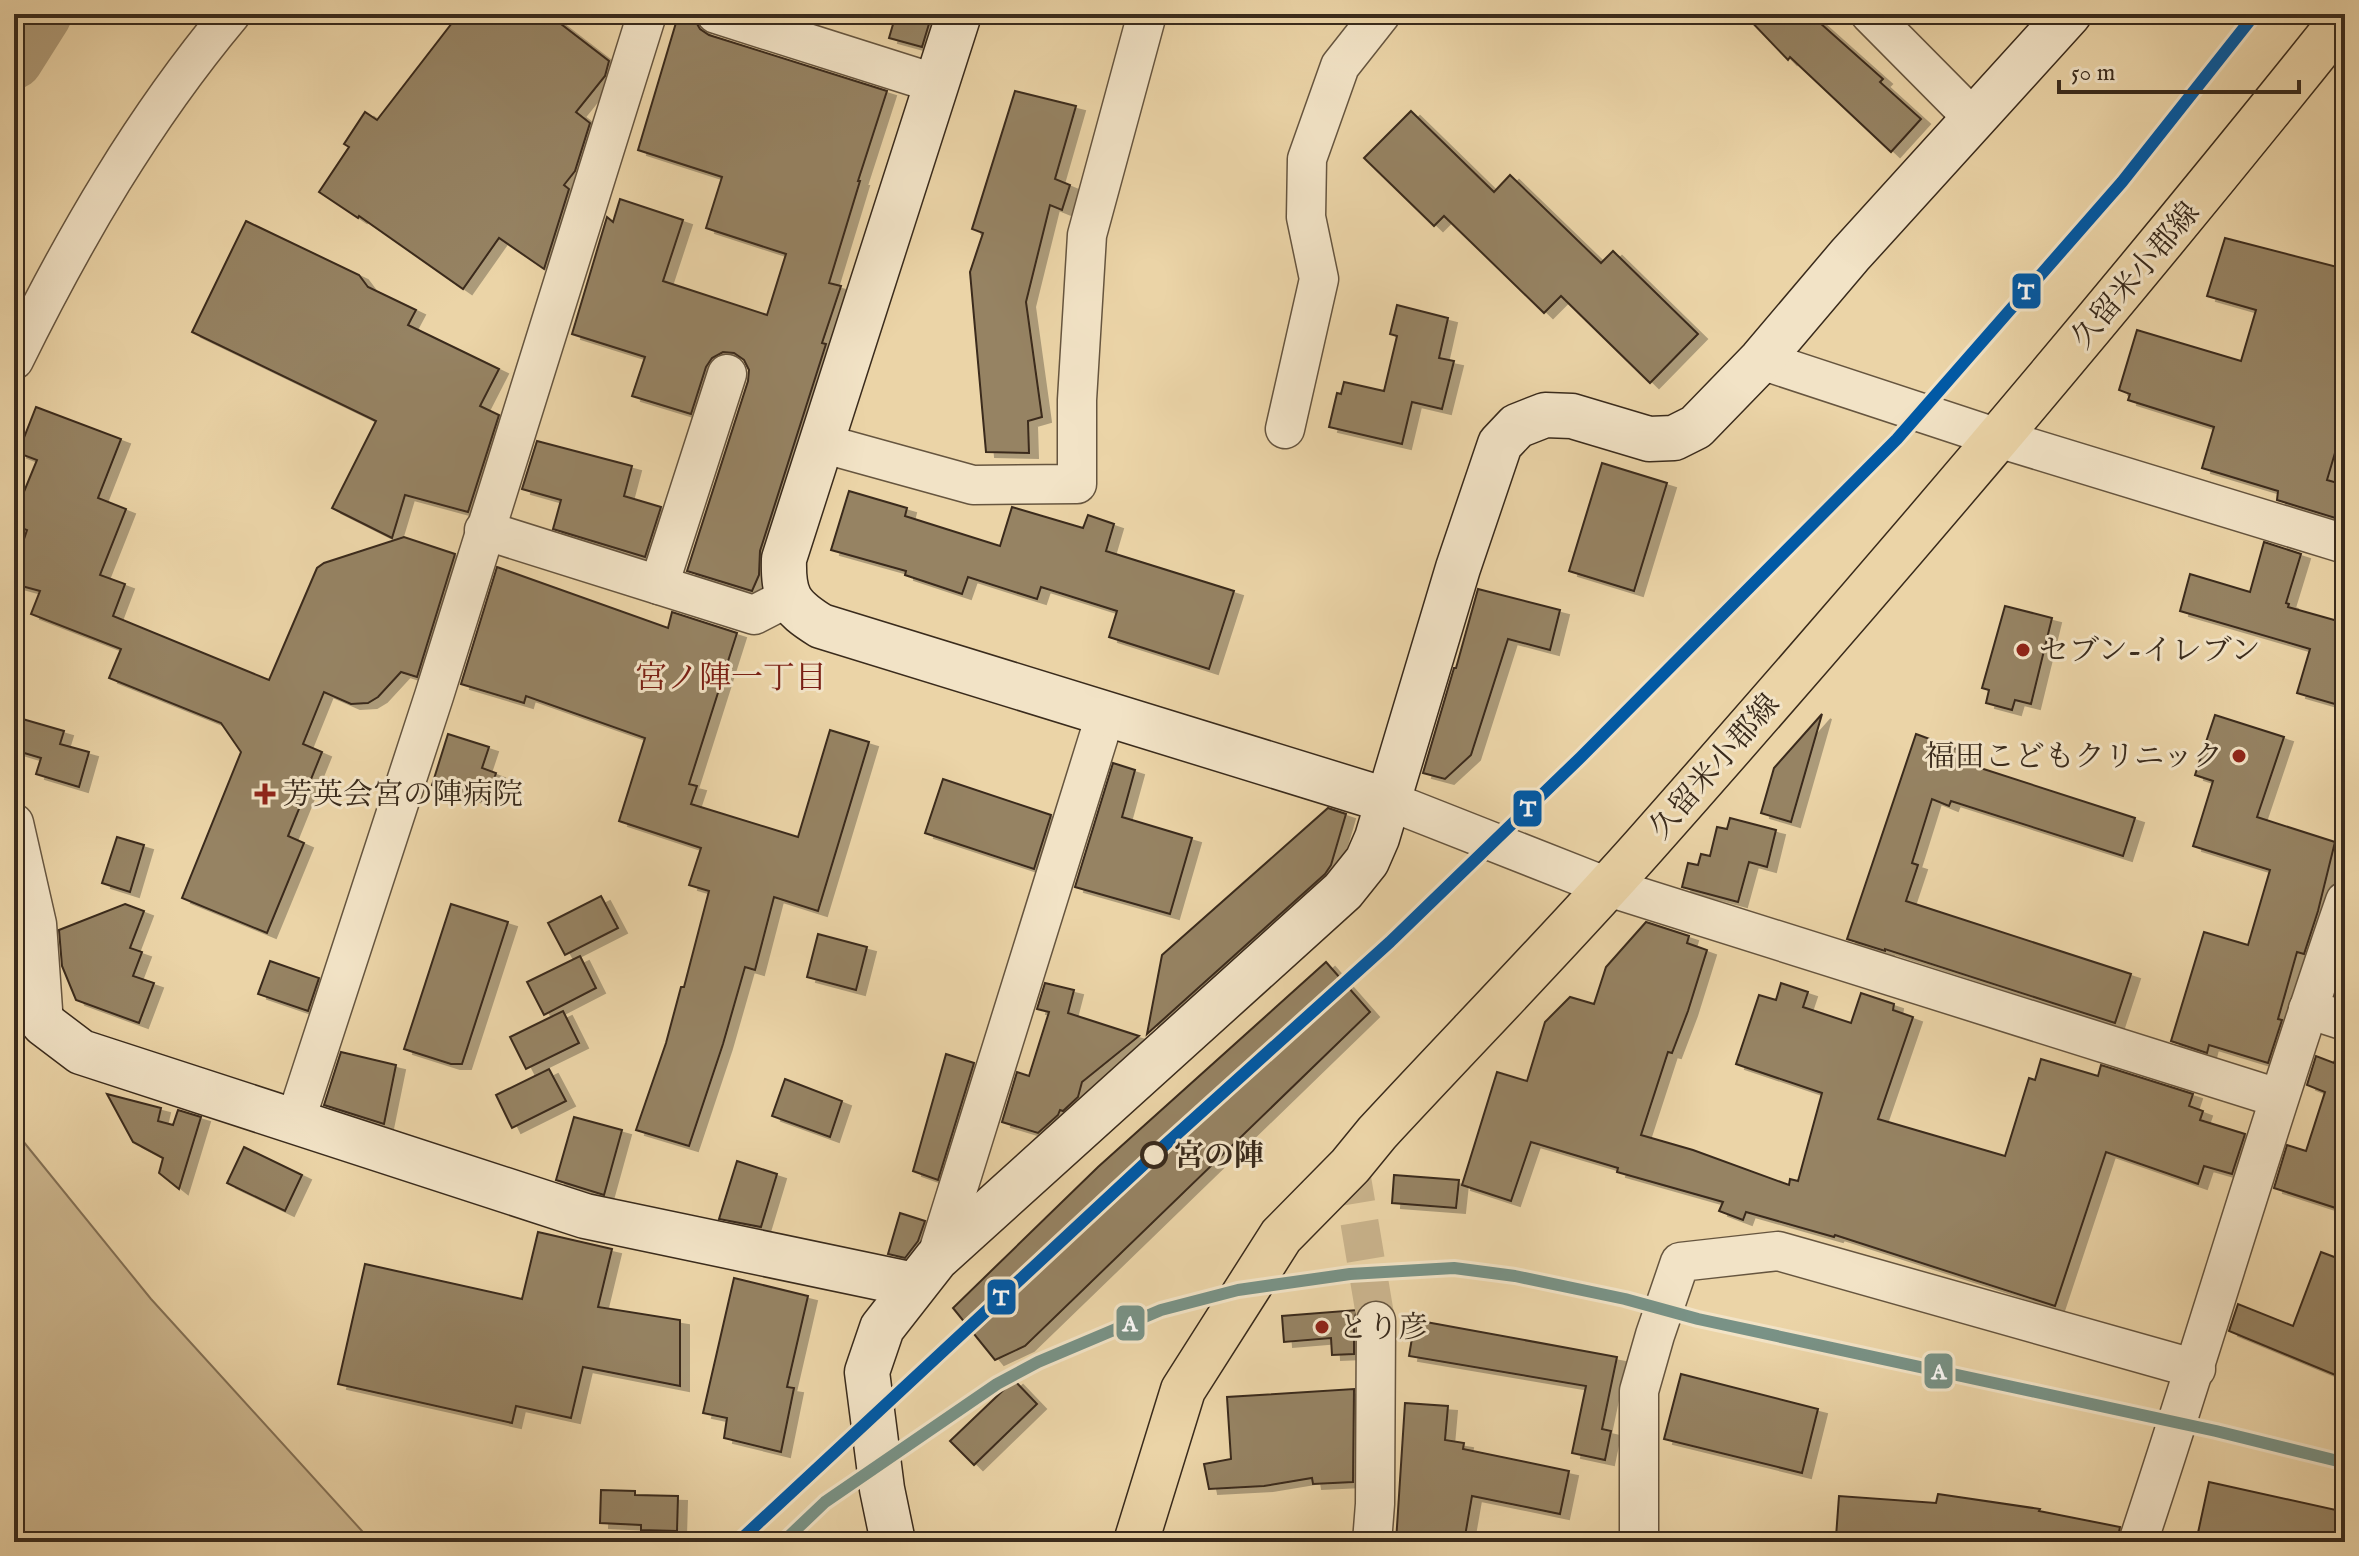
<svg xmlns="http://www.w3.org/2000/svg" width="2359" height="1556" viewBox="0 0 2359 1556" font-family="'IM FELL English','Noto Serif JP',serif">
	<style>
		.green { fill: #cdb78f; stroke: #847156; stroke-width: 2 }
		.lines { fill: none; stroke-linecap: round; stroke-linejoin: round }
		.river { stroke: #af9b78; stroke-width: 58 }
		.building { fill: #968364; stroke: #3a2b1c; stroke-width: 2; filter: url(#shadow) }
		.street-tunnel { stroke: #c8b28b; stroke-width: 38; stroke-dasharray: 38 19; stroke-linecap: butt }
		.street-casing { stroke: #66553f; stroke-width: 41 }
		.secondary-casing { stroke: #3a2b1c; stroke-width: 47 }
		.primary-casing { stroke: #3a2b1c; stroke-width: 47 }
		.street { stroke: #f2e3c6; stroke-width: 38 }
		.secondary { stroke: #f2e3c6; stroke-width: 44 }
		.primary { stroke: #ebd4a7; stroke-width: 44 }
		.rail-1-casing { stroke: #f2e3c6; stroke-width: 18 }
		.rail-2-casing { stroke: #f2e3c6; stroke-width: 18 }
		.rail-1 { stroke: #0059a6; stroke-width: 12 }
		.rail-2 { stroke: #799286; stroke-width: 12 }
		.poi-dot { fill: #8f2418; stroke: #f2e3c6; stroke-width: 3 }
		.stop-dot { fill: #f2e3c6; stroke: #3a2b1c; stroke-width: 4 }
		.labels { text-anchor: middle; stroke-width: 6; stroke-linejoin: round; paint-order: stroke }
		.street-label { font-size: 30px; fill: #3a2b1c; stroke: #f2e3c6 }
		.poi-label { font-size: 30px; fill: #3a2b1c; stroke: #f2e3c6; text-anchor: start }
		.stop-label { font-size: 30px; font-weight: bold; fill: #3a2b1c; stroke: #f2e3c6; text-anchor: start }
		.neighbourhood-label { font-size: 32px; fill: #7a1f14; stroke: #f2e3c6 }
		.line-badge { stroke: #f2e3c6; stroke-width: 3 }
		.badge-label { font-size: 22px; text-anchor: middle; font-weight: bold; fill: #fff }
	</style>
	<defs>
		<filter id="shadow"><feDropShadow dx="9" dy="5" stdDeviation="0" flood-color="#0004"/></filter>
	</defs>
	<rect width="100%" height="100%" fill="#ebd4a7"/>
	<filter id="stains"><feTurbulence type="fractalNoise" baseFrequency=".0025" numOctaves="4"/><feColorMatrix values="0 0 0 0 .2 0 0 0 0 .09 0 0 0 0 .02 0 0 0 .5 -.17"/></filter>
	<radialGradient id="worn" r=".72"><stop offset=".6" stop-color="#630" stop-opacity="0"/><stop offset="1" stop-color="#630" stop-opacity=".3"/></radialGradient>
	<!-- green -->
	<polygon class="green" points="14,1130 151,1299 372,1542 14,1542"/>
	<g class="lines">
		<!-- river -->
		<polyline class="river" points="14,60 43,14"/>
	</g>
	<!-- building -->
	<g class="building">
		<polygon points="459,14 548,14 609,61 605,76 576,112 590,123 575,171 564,185 569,189 544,269 499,238 463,289 359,216 358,218 319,192 349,147 344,144 365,112 377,120"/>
		<polygon points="896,14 932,14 922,47 889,38"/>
		<polygon points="1744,14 1810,14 1883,79 1880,82 1921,119 1891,152 1790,57 1788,60"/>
		<polygon points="678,16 696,22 700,29 709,35 887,91 858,181 860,181 829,283 841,286 822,343 826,344 760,551 759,575 752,591 687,571 748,381 749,370 744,360 734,353 723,352 712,358 706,367 691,414 632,396 645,357 572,334 607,217 613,222 620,199 683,220 663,281 767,315 786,254 706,228 722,177 638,150"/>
		<polygon points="1015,91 1076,106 1055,179 1070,185 1062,210 1050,205 1026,302 1042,417 1028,421 1029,453 986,452 970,272 983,233 972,229"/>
		<polygon points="1411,111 1494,192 1510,175 1601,263 1613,251 1698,334 1650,383 1561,296 1544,313 1444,216 1434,226 1364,158"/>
		<polygon points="246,221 359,275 368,287 416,310 408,325 499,369 480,406 499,415 468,512 405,495 392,538 332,508 376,421 192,332"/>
		<polygon points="2225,238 2345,269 2345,419 2327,480 2345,485 2345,521 2277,500 2278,491 2202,468 2214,427 2128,400 2130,394 2119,390 2137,330 2241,361 2256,310 2207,296"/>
		<polygon points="1397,305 1448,318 1439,358 1454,361 1442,409 1412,402 1402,444 1329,427 1337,393 1341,394 1344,382 1384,391 1397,336 1390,334"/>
		<polygon points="36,407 121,439 98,498 126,509 100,575 125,584 113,616 269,680 317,568 324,563 404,537 455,554 417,677 401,672 378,697 368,703 351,704 324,692 303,744 322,752 288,836 304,843 267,933 182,898 241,752 221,723 109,678 121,649 31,614 40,591 14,584 14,569 27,530 14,525 14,516 37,460 18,453"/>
		<polygon points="537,441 632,466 624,496 661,507 645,557 553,529 561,500 522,489"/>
		<polygon points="1602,463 1667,483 1634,591 1569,571"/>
		<polygon points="849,491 907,508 905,516 1000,546 1012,507 1083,528 1088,515 1114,524 1106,551 1234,591 1209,669 1109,637 1117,611 1041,587 1037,599 968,577 962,594 905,575 906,571 831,550"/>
		<polygon points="2264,542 2301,554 2286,603 2289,604 2288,607 2345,623 2345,707 2297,693 2310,649 2180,611 2190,574 2250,592"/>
		<polygon points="497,567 668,628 672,612 737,633 689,784 697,786 691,804 798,837 830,730 869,742 818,911 774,897 755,970 745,967 723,1044 689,1146 636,1130 666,1043 681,987 684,987 709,891 689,885 701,848 619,821 645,738 526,696 524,703 461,684"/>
		<polygon points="1478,589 1560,610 1550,650 1508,639 1471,755 1445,779 1423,773 1454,668 1456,668"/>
		<polygon points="2005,606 2052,618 2031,704 2015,700 2012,710 1986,703 1989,690 1982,688"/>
		<polygon points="1822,714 1791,822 1761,813 1774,768"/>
		<polygon points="2215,715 2284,737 2257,817 2335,842 2318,911 2304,954 2297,952 2278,1019 2282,1020 2268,1063 2209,1045 2207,1053 2171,1041 2204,932 2248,945 2270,870 2193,846 2213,781 2195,775"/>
		<polygon points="19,718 64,731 60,744 89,752 79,787 36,774 41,758 14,750 14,734"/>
		<polygon points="448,734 489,747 482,768 496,773 487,802 432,785"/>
		<polygon points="1916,734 1968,753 1965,763 2135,818 2123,856 1951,801 1949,806 1932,799 1912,863 1918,865 1906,901 2131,974 2115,1023 1885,949 1885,951 1847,939"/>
		<polygon points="1113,763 1135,770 1122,817 1192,838 1170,914 1075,887"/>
		<polygon points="943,779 1051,815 1034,869 925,833"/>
		<polygon points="1328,808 1346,814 1331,865 1325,874 1147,1034 1162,955"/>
		<polygon points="1730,818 1776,830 1767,867 1749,862 1738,902 1682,887 1688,863 1698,865 1701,854 1710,856 1717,827 1727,829"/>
		<polygon points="117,837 144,845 130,892 102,883"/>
		<polygon points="601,896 618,928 565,955 548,923"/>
		<polygon points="125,904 144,911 130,948 142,952 133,976 154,983 139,1023 76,1000 62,966 59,930"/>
		<polygon points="451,904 508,922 462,1064 451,1064 404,1049"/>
		<polygon points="1646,922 1689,936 1687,943 1707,950 1688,1011 1672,1053 1668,1052 1641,1135 1693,1150 1789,1185 1790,1179 1798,1181 1822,1093 1736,1064 1759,995 1776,1000 1781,983 1808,992 1803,1007 1851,1023 1861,993 1894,1004 1893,1010 1913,1017 1878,1119 2005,1156 2029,1078 2035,1080 2041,1059 2098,1076 2101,1065 2193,1094 2189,1106 2203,1111 2200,1120 2245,1134 2232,1174 2204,1166 2198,1184 2106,1152 2055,1306 1835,1235 1834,1237 1746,1212 1743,1220 1719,1211 1723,1202 1617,1172 1618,1168 1531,1142 1511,1201 1462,1185 1497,1072 1527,1081 1545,1022 1570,997 1594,1004 1606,967"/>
		<polygon points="818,934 867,947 856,990 807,977"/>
		<polygon points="580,956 596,988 544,1015 527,982"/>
		<polygon points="270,961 319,978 308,1011 258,994"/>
		<polygon points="1326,962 1370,1012 1025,1346 995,1360 953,1308 1098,1167"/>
		<polygon points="1045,983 1074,990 1068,1013 1139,1036 1082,1082 1078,1097 1063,1111 1060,1110 1058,1115 1038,1133 1002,1122 1017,1072 1029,1076 1049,1012 1037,1009"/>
		<polygon points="563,1011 579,1043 526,1069 510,1037"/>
		<polygon points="2339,1047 2345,1048 2345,1211 2274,1188 2287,1145 2306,1151 2325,1092 2307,1085 2316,1056 2334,1063"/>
		<polygon points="341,1052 396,1065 384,1124 324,1105"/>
		<polygon points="946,1054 974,1063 938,1180 913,1171"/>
		<polygon points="549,1069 566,1101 512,1128 496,1095"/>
		<polygon points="785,1079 842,1101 830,1137 772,1116"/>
		<polygon points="107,1094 161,1108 158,1121 173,1125 178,1110 201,1117 179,1189 159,1173 163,1158 133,1142"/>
		<polygon points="574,1117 622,1130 604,1195 556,1180"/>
		<polygon points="244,1147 302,1175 285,1211 227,1183"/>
		<polygon points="737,1161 777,1174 761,1227 719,1219"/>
		<polygon points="1394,1175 1459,1180 1456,1208 1392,1203"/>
		<polygon points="900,1213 925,1221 918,1241 905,1258 888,1254"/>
		<polygon points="538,1232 612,1249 598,1307 680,1320 680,1386 583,1367 571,1418 516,1406 512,1423 338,1384 365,1264 522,1299"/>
		<polygon points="2321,1252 2345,1261 2345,1379 2229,1331 2238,1304 2293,1326"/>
		<polygon points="734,1278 808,1296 787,1387 794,1388 781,1452 724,1438 727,1418 703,1413"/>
		<polygon points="1357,1310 1354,1321 1354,1354 1332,1355 1331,1338 1284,1342 1282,1316"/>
		<polygon points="1415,1320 1617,1357 1602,1429 1611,1431 1605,1460 1572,1453 1586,1386 1409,1356"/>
		<polygon points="1681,1374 1818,1409 1802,1473 1664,1439"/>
		<polygon points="1014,1380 1037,1404 974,1465 950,1441"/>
		<polygon points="1354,1389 1353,1482 1313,1484 1312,1478 1264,1486 1209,1489 1204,1464 1231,1459 1227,1397"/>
		<polygon points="1405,1403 1448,1406 1445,1440 1464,1443 1463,1449 1569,1471 1560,1514 1472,1496 1464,1542 1396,1542"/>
		<polygon points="2209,1482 2345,1512 2345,1542 2196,1542"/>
		<polygon points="601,1490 635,1491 635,1495 678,1496 677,1531 641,1530 641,1525 600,1523"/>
		<polygon points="1938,1494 2040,1509 2039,1511 2120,1527 2117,1542 1901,1542 1836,1537 1839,1496 1936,1503"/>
	</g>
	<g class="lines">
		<!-- street-tunnel -->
		<polyline class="street-tunnel" points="1350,1166 1376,1321"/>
		<defs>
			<g id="street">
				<polyline points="716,14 937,84"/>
				<polyline points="1870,14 1975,120"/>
				<path d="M14,360C74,238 143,119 231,14"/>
				<polyline points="1761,360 1998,438 2345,544"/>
				<polyline points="1285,429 1319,279 1306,217 1307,159 1340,66 1381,14"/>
				<polyline points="821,443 973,485 1077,484 1077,400 1087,235 1147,14"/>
				<polyline points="484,530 754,615 787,598"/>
				<polyline points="659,585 727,374"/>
				<polyline points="1389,801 1605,886 2278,1098"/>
				<polyline points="14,823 37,924 44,1024"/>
				<polyline points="2308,1009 2345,1021"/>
				<polyline points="295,1122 434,696 647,14"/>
				<polyline points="936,1259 1106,713"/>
				<polyline points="1372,1542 1375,1504 1376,1321"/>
				<polyline points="1639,1542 1639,1391 1655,1335 1680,1262 1778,1251 2196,1369"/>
				<path d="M2138,1542C2209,1329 2271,1113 2345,901"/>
			</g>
			<g id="secondary">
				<path d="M959,14L784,559C783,596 789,606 821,626L1389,801"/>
				<polyline points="14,988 44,1024 81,1052 585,1216 914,1285"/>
				<polyline points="893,1542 882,1489 867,1372 882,1328 936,1259 1343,891 1367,861 1377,838 1458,568 1500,444 1517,426 1545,415 1572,416 1649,439 1674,438 1696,427 1761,360 1850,255 2069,14"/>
			</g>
			<path id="primary" d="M1136,1542L1183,1390L1281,1236L1350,1166L1377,1133C1466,1037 1558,943 1645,845C1885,574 2119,299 2345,16"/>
		</defs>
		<!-- street casing -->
		<use href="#street" class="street-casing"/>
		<!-- secondary casing -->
		<use href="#secondary" class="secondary-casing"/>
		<!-- primary casing -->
		<use href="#primary" class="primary-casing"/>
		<!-- street -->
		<use href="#street" class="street"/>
		<!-- secondary -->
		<use href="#secondary" class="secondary"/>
		<!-- primary -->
		<use href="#primary" class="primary"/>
		<defs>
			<polyline id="rail-1" points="738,1542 1155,1154 1390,942 1581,757 1897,439 2122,182 2255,14"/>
			<polyline id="rail-2" points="783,1542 825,1502 997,1384 1038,1362 1161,1310 1238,1290 1350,1274 1454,1268 1515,1276 1625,1299 1698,1319 2216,1431 2342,1462"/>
		</defs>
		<!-- rail-1 casing -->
		<use href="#rail-1" class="rail-1-casing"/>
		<!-- rail-2 casing -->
		<use href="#rail-2" class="rail-2-casing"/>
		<!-- rail-1 -->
		<use href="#rail-1" class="rail-1"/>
		<!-- rail-2 -->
		<use href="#rail-2" class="rail-2"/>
	</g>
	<!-- markers -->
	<g class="poi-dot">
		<circle cx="2023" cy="650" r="8"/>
		<circle cx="2239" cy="756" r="8"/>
		<path d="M261 782h8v8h8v8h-8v8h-8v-8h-8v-8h8z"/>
		<circle cx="1322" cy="1327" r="8"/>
	</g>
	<circle class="stop-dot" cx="1154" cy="1155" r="12"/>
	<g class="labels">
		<!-- street labels -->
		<g class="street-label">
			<text transform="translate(2135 275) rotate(-50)" y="10">久留米小郡線</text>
			<text transform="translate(1714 766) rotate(-49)" y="10">久留米小郡線</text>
		</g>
		<!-- poi labels -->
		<g class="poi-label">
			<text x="2039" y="660">セブン-イレブン</text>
			<text x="2223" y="766" text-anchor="end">福田こどもクリニック</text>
			<text x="283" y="804">芳英会宮の陣病院</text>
			<text x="1338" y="1337">とり彦</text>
		</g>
		<!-- stop labels -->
		<g class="stop-label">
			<text x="1174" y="1165">宮の陣</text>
		</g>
		<!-- neighbourhood labels -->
		<g class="neighbourhood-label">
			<text x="731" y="688">宮ノ陣一丁目</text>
		</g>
	</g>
	<g class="line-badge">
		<rect x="2011" y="272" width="31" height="38" rx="8" fill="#0059a6"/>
		<rect x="1512" y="789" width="31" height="39" rx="8" fill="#0059a6"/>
		<rect x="986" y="1278" width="31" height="38" rx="8" fill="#0059a6"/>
		<rect x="1115" y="1304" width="31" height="38" rx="8" fill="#799286"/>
		<rect x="1923" y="1352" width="31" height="38" rx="8" fill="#799286"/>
	</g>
	<g class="badge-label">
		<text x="2026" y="299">T</text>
		<text x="1528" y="816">T</text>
		<text x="1001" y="1305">T</text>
		<text x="1130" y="1331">A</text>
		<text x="1939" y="1379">A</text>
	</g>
	<!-- margin -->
	<rect width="2359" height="1556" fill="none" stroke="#ebd4a7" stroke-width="48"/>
	<rect x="16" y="16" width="2327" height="1524" fill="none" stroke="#3a2b1c" stroke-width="4"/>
	<rect x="24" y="24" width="2311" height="1508" fill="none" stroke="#3a2b1c" stroke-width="2"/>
	<!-- scale -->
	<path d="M2059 80v12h240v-12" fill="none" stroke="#3a2b1c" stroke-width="4"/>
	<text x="2071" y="80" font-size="24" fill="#3a2b1c" stroke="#f2e3c6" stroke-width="6" paint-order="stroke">50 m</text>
	<rect width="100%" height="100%" filter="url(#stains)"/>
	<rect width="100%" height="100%" fill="url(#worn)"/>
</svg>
